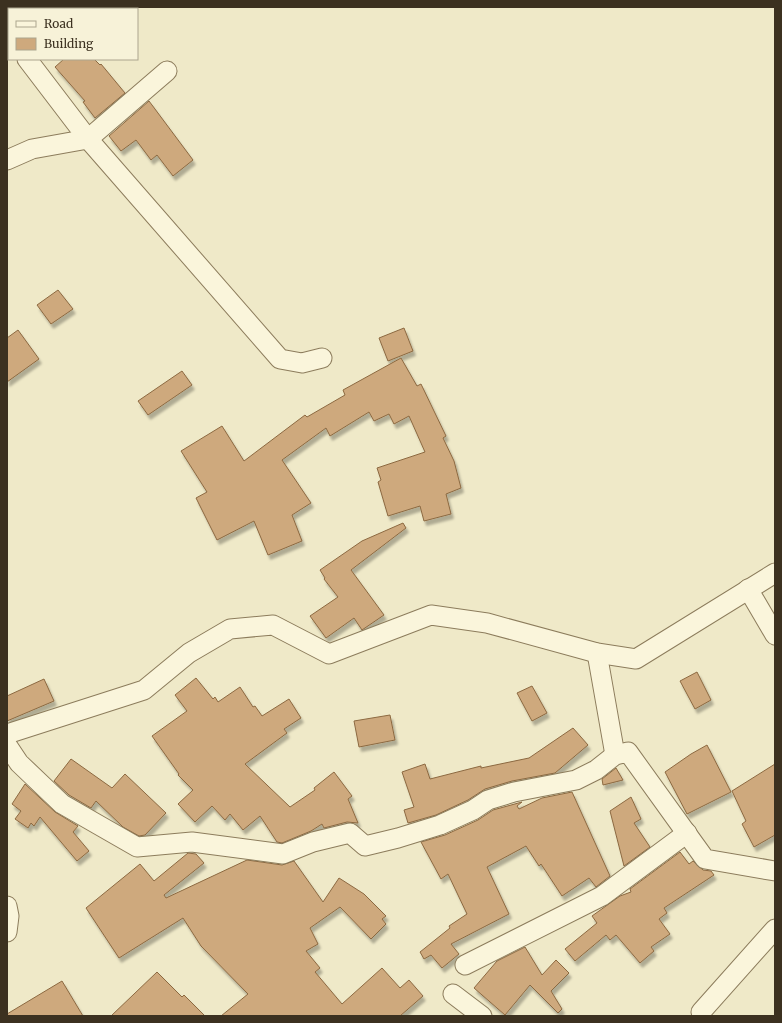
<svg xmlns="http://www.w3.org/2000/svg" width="782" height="1023" viewBox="0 0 782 1023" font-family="Merriweather,serif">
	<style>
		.building { fill: #cea97d; stroke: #8c6941; filter: url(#shadow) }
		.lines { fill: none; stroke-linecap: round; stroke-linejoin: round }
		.street-casing { stroke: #8c7c5c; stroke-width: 21 }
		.street { stroke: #faf5db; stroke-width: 19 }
	</style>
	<defs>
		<filter id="shadow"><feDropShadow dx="2.5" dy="4.5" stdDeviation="1" flood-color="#0004"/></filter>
	</defs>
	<rect width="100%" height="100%" fill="#efe9c8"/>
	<!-- building -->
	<g class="building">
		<polygon points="64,59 94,59 100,65 101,64 125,93 95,118 83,102 85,101 55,67"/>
		<polygon points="149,101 193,160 173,176 157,155 151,160 136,140 121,151 109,136"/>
		<polygon points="58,290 73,309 51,324 37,305"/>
		<polygon points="404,328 413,351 388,361 379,338"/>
		<polygon points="18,330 39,359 7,382 7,338"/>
		<polygon points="401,358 417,386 421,384 446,436 443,438 454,461 461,488 446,494 451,514 424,521 420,506 388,516 378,482 381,480 377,468 425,452 409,416 394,424 389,414 374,421 369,412 330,436 326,428 282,460 311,503 292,515 302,541 268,555 254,521 217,540 196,498 207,492 181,451 222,426 244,461 305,415 307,417 345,395 343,390"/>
		<polygon points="182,371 192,385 148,415 138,401"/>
		<polygon points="403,523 406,528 351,570 384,615 362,630 354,618 326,638 310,616 338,597 324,579 325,578 320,570 362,541"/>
		<polygon points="697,672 711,700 695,709 680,681"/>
		<polygon points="196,678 213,699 215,697 218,702 240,687 253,707 255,706 262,716 289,699 301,718 284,729 287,733 245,764 290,807 315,790 314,788 334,772 352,796 348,799 358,823 347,822 324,828 322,824 311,831 282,843 277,842 260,816 243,830 230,814 225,820 212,806 195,822 178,804 193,790 178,775 179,774 152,736 187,711 175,695"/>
		<polygon points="44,679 54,701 7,721 7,696"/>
		<polygon points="532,686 547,713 532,721 517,693"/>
		<polygon points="390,715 395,740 359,747 354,721"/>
		<polygon points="573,728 588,745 555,773 512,781 485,789 468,800 436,815 408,823 404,810 414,807 402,772 425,764 430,779 481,766 481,768 529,758"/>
		<polygon points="707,745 731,792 687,814 665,772 691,754"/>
		<polygon points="71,759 112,788 125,774 166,813 145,835 139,836 123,827 96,801 91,808 69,795 54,781"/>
		<polygon points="775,764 775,835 754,847 742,824 746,821 732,791"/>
		<polygon points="616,768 623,780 603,785 602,779"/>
		<polygon points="25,784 55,812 78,826 73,832 89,851 77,861 40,817 34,826 31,823 28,828 15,819 21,811 12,804"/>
		<polygon points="572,792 610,876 596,887 589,878 562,896 541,864 539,866 526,846 487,867 509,914 451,944 459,954 442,968 431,955 424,959 420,952 450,928 449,926 467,914 448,874 441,879 421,842 445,835 478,820 493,810 522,802 517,806 519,809 542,798"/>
		<polygon points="631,797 641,819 634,823 650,847 624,866 610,811"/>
		<polygon points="680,852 689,864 693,861 703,870 711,871 714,875 664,908 667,913 659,919 670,934 651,947 654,951 640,963 616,935 610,940 606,935 575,961 565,949 597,923 592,916 620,896 631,892 630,889"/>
		<polygon points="188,853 196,854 204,863 164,895 166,898 247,860 282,865 294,861 323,902 339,878 364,894 386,916 382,919 386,924 371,939 340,907 310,928 318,944 306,951 320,968 315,972 342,1004 382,968 400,988 409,980 423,996 400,1016 221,1016 248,994 201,946 183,918 119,958 86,908 140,864 154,881"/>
		<polygon points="525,947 542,975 556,960 569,973 551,991 562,1009 558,1013 530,985 505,1015 474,988 497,961"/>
		<polygon points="157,972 182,997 184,995 205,1016 111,1016"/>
		<polygon points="62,981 83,1016 7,1016 7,1014"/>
	</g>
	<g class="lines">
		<defs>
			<g id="street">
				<polyline points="7,32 9,34"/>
				<polyline points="27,59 88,139 280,359 302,363 322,358"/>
				<polyline points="7,160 32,149 88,139 167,71"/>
				<polyline points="748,589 775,635"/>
				<polyline points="597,653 615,755"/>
				<polyline points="7,734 144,690 189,653 230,629 273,625 329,654 431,615 487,623 597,653 636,659 775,573"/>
				<polyline points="7,745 19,763 62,804 137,847 192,842 283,854 313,842 350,833 365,846 398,838 440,825 473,810 488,800 514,792 576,780 596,770 615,755 628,752 705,859 775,871"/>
				<polyline points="7,906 9,916 7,932"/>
				<polyline points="465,965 602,896 687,833"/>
				<polyline points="453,994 482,1016"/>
				<polyline points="701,1012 775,929"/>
			</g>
		</defs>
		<!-- street casing -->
		<use href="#street" class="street-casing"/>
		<!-- street -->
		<use href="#street" class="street"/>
	</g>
	<!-- border -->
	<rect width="782" height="1023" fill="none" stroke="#3c3120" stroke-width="16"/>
	<!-- legend -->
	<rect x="8" y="8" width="130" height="52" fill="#f7f2d8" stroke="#aca58e"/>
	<rect x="16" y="21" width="20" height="6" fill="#faf5db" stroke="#aca58e"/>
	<text x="44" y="28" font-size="12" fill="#3c3120">Road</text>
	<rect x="16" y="38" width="20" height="12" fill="#cea97d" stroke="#aca58e"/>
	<text x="44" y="48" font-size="12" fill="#3c3120">Building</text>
</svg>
